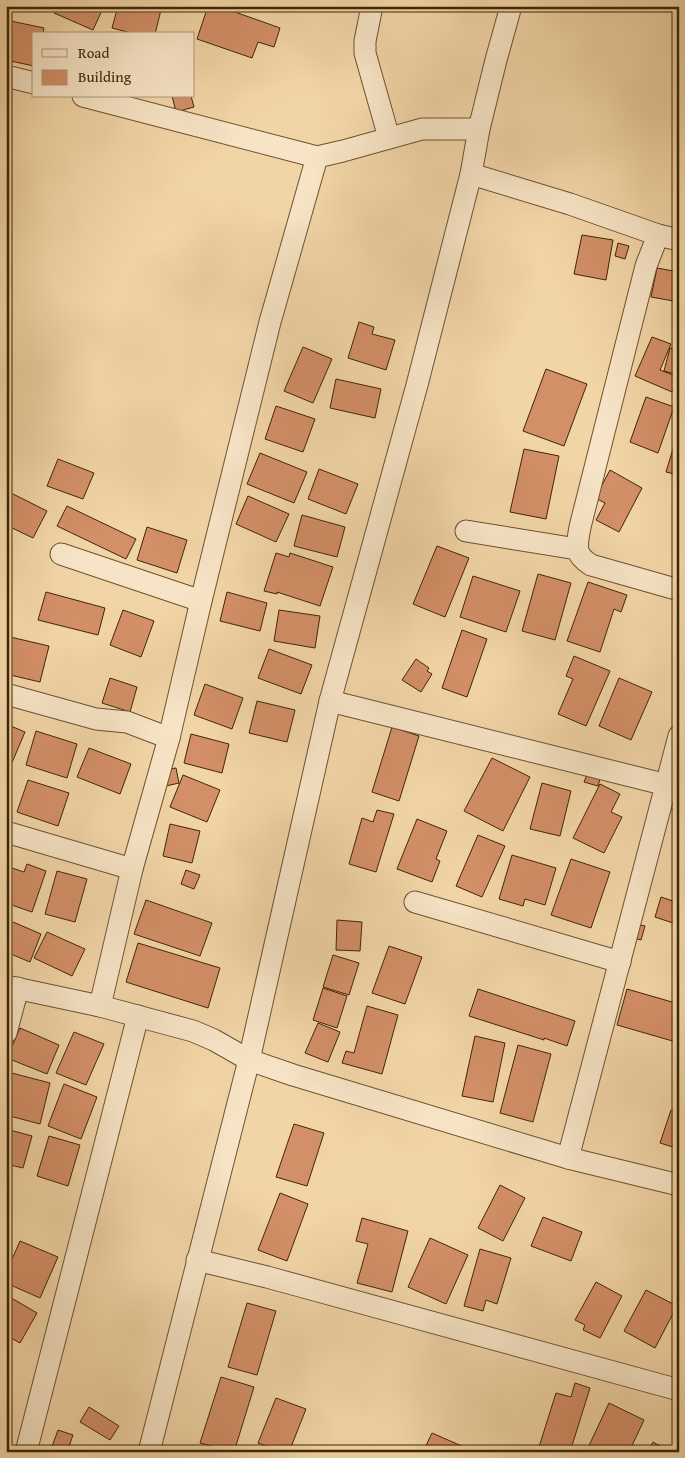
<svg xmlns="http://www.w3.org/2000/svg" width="685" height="1458" viewBox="0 0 685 1458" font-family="'Gentium Book Plus',serif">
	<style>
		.building { fill: #d38f68; stroke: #3f2605 }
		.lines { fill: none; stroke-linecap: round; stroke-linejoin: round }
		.street-casing { stroke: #6c522e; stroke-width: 23 }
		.street { stroke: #f7e4c6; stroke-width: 21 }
	</style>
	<rect width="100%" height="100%" fill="#f2d5a7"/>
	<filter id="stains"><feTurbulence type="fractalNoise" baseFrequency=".004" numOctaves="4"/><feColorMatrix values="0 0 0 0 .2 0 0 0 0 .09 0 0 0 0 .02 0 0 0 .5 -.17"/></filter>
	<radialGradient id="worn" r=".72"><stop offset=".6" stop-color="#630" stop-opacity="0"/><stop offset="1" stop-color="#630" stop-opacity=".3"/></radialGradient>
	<!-- building -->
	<g class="building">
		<polygon points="57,6 104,6 93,30 54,13"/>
		<polygon points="118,6 162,6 155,34 135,34 112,28"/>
		<polygon points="208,6 218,6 280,28 274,47 258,42 252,58 197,39"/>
		<polygon points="6,20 44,28 43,34 34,34 34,66 6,60"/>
		<polygon points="172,96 191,96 194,107 176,112"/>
		<polygon points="582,235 613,240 606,280 574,274"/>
		<polygon points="618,243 629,246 625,259 615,256"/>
		<polygon points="657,268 679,272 679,302 651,297"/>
		<polygon points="359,322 374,327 372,334 395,340 386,370 348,358"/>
		<polygon points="652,337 671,344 660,370 678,377 672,392 635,376"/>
		<polygon points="303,347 332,359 313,403 284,391"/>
		<polygon points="670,348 679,351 679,375 664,371"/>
		<polygon points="546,369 587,384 564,446 523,431"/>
		<polygon points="336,379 381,389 375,418 330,408"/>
		<polygon points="646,397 674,407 658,453 630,442"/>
		<polygon points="276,406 315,419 303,452 265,439"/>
		<polygon points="679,429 679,475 666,472"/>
		<polygon points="524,449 559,456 546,519 510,512"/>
		<polygon points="260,453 307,472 294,503 247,484"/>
		<polygon points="58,459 94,473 83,499 47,486"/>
		<polygon points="319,469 358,484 346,514 308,499"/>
		<polygon points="610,470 642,488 619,532 596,520 605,503 595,498"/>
		<polygon points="11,493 47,511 33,538 6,525 6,502"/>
		<polygon points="248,496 289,514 276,542 236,524"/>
		<polygon points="67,506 136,539 126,559 57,526"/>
		<polygon points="302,515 345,527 337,557 294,546"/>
		<polygon points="147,527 187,540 177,573 137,560"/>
		<polygon points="437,546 469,558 445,617 413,604"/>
		<polygon points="276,553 289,557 290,553 333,567 320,606 277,592 277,594 264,591"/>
		<polygon points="538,574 571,583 555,640 522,631"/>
		<polygon points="473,576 520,591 506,632 460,617"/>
		<polygon points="588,582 627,595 621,612 614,609 600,652 567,641"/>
		<polygon points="46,592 105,608 98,635 38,620"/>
		<polygon points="227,592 267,603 260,631 220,621"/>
		<polygon points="123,610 154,621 141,657 110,645"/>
		<polygon points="279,610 320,616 315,648 274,641"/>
		<polygon points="462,630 487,639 467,697 442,688"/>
		<polygon points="6,636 49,646 40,682 6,674"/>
		<polygon points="269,649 312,665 301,694 258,678"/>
		<polygon points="574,656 610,671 586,726 558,714 573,679 566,676"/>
		<polygon points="416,659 429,668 427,671 432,674 421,692 402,680"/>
		<polygon points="110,678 137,687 130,712 102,703"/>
		<polygon points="619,678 652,692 631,740 599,726"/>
		<polygon points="205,684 243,698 232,729 194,715"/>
		<polygon points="257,701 295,710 287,742 249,733"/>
		<polygon points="6,724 25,732 11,765 6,763"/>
		<polygon points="392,727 419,736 399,801 372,792"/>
		<polygon points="36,731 77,744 67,778 26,765"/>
		<polygon points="191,734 229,744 222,773 184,763"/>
		<polygon points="89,748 131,764 120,794 77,777"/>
		<polygon points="492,758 530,777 503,831 464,811"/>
		<polygon points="176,768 179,783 166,786 163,770"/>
		<polygon points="588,772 601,775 598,786 584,782"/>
		<polygon points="183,775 220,790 207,822 170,807"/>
		<polygon points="28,780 69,793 58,826 17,812"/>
		<polygon points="542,783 571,791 560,836 530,829"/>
		<polygon points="600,784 620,794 611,812 622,817 604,853 573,838"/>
		<polygon points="679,786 679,812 668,807"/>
		<polygon points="377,810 394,814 376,872 349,864 362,818 373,822"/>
		<polygon points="417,819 447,831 436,859 440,861 432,882 397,869"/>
		<polygon points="170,824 200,831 192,863 163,856"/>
		<polygon points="478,835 505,846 482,897 456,886"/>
		<polygon points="512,855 556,868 545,905 525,899 523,906 499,899"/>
		<polygon points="571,859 610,872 591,928 551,915"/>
		<polygon points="27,864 46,871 32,912 6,903 6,866 24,872"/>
		<polygon points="186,870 200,875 194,889 181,884"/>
		<polygon points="57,871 87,879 75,922 45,914"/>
		<polygon points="661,897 679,903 679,925 655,917"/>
		<polygon points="146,900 212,923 200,956 134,934"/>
		<polygon points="6,919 41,934 30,962 6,952"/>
		<polygon points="337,920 362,922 360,951 336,950"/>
		<polygon points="632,923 645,926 641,940 629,937"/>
		<polygon points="47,932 85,949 72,976 34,958"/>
		<polygon points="138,943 220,968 208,1008 126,982"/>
		<polygon points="389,946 422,957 405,1004 372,993"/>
		<polygon points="333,955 359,963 349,995 323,987"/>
		<polygon points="323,988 347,996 337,1028 313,1020"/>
		<polygon points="478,989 575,1021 567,1046 544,1038 544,1040 469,1016"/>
		<polygon points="627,989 679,1004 679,1033 676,1042 617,1025"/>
		<polygon points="367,1006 398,1015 382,1074 342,1063 346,1051 354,1053"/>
		<polygon points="318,1023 340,1032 328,1062 305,1053"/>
		<polygon points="20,1028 59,1045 47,1074 7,1058"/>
		<polygon points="74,1032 104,1044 86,1085 56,1073"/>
		<polygon points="475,1036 505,1043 493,1102 462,1096"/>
		<polygon points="518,1045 551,1054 533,1122 500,1113"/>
		<polygon points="8,1072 50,1083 40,1124 6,1115"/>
		<polygon points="64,1084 97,1097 81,1139 48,1126"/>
		<polygon points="671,1110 679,1112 679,1149 660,1143"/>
		<polygon points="294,1124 324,1133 307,1186 276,1177"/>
		<polygon points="6,1129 32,1136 23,1168 6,1164"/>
		<polygon points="49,1136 80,1145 68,1186 37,1176"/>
		<polygon points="500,1185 525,1198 503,1241 478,1228"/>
		<polygon points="280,1193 308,1204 287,1261 258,1250"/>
		<polygon points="543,1217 582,1232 571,1261 531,1246"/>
		<polygon points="362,1218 408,1231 392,1292 357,1283 368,1244 356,1241"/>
		<polygon points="430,1238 468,1255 446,1304 408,1287"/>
		<polygon points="20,1241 58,1257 40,1298 6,1283 6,1273"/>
		<polygon points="480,1249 511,1258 497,1304 486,1300 483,1311 464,1306"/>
		<polygon points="596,1282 622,1296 600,1338 583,1330 585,1325 575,1320"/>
		<polygon points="646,1290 677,1306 655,1348 624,1331"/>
		<polygon points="8,1296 37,1313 20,1343 6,1335 6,1300"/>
		<polygon points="247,1303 276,1311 257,1375 228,1367"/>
		<polygon points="221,1377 254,1387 234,1452 200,1443"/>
		<polygon points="575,1383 590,1388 570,1452 556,1452 539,1447 556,1393 571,1397"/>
		<polygon points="276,1398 306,1409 289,1452 281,1452 258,1443"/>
		<polygon points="609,1403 644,1420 629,1452 586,1452"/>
		<polygon points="6,1406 11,1407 6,1439"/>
		<polygon points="89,1407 119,1426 110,1440 80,1422"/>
		<polygon points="58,1430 73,1435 67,1452 50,1452"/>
		<polygon points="432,1433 464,1447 462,1452 423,1452"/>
		<polygon points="653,1442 671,1452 648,1452"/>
	</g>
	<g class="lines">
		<defs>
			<g id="street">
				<polyline points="372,6 365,41 365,53 389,138"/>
				<polyline points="6,76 34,83"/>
				<polyline points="83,96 317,157 343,151 422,129 479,129"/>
				<polyline points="317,157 270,322 201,601 169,738 132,869 100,1006 193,1031 214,1040 249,1060 293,1075 568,1158 679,1185"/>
				<polyline points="471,174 570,204 658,235"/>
				<path d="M679,240L658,235L646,266L580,527C577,545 573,554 591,565L679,590"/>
				<polyline points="466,531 577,549"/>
				<polyline points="61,554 201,601"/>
				<polyline points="6,694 96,719 127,722 169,738"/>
				<polyline points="330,701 667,785"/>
				<polyline points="6,832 132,869"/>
				<polyline points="415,902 620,962"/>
				<polyline points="6,986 100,1006"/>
				<polyline points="6,1033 18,988"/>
				<polyline points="568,1158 679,736"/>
				<polyline points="197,1260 267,1277 679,1390"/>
				<polyline points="26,1452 138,1016"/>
				<polyline points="149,1452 249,1060 330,701 417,385 471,174 479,129 496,60 511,6"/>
			</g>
		</defs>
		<!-- street casing -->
		<use href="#street" class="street-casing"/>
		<!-- street -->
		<use href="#street" class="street"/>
	</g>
	<!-- margin -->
	<rect width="685" height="1458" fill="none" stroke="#f2d5a7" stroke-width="25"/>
	<rect x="8" y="8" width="670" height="1443" fill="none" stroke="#3f2605" stroke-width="2.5"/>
	<rect x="12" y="12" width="660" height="1433" fill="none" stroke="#3f2605"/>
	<!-- legend -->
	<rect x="32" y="32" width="162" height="65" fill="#f7e4c6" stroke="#ad9879"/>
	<rect x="42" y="49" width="25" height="8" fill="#f7e4c6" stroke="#ad9879"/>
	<text x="78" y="58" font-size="15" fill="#3f2605">Road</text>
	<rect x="42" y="70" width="25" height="15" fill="#d38f68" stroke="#ad9879"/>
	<text x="78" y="82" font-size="15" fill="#3f2605">Building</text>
	<rect width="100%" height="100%" filter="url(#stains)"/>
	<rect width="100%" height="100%" fill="url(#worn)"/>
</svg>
